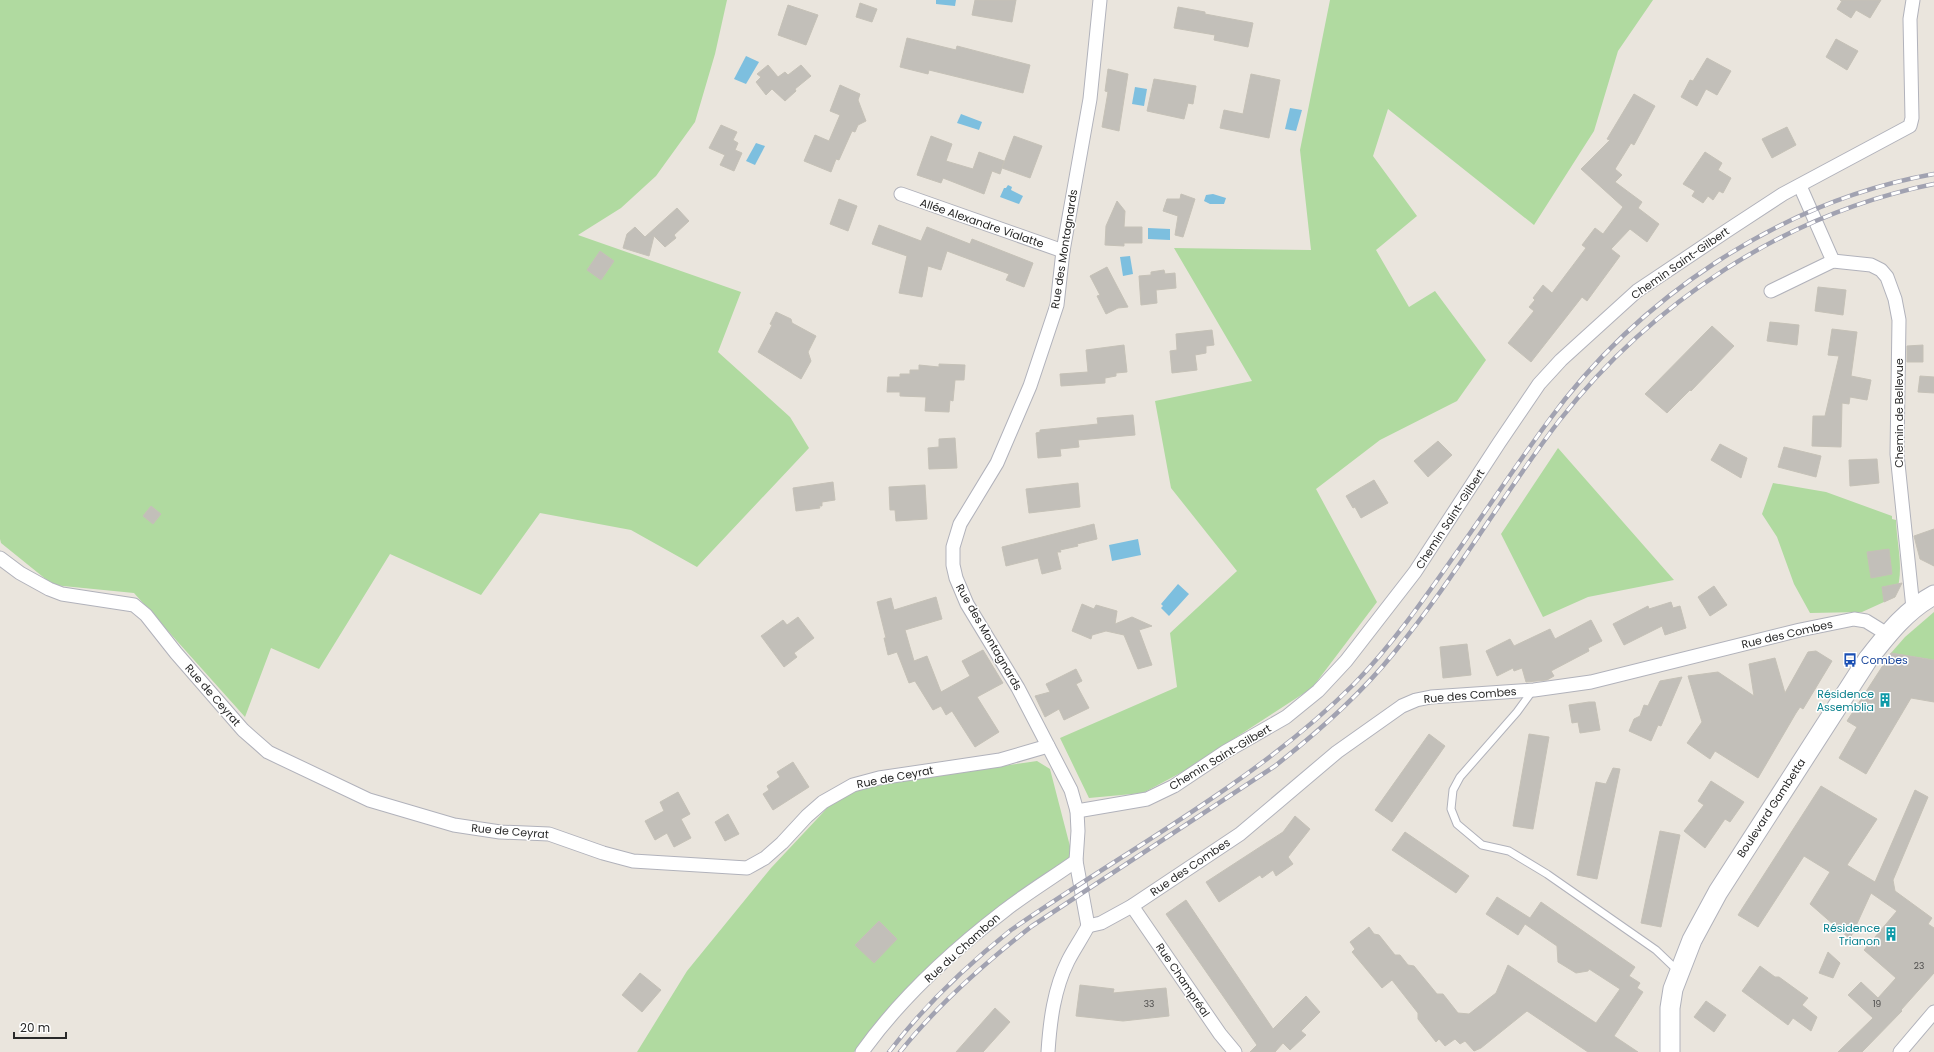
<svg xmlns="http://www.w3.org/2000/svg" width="1934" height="1052" viewBox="0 0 1934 1052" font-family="Poppins,sans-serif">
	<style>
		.green { fill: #b0daa0 }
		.water { fill: #7dbfdf }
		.building { fill: #c2bfb9; stroke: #c5c1b7 }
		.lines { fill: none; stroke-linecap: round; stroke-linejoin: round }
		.service-casing { stroke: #b1b2bb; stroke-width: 9 }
		.minor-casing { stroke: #b1b2bb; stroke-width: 15 }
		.secondary-casing { stroke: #b1b2bb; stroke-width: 21 }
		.service { stroke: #fff; stroke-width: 7 }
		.minor { stroke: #fff; stroke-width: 13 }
		.secondary { stroke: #fff; stroke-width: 19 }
		.rail-casing { stroke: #a1a2b1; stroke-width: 4.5 }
		.rail { stroke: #fff; stroke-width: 3; stroke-dasharray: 9; stroke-linecap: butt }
		.labels { text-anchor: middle; stroke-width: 3; stroke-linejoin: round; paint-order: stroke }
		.number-label { font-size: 9px; fill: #4f4e4d }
		.street-label { font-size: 11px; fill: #292929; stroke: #fff }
		.transit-label { font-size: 11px; fill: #164399; stroke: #fff; text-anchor: start }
		.culture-label { font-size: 11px; fill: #0d838f; stroke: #fff; text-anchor: end }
	</style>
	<rect width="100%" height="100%" fill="#eae5dd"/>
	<!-- green -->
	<g class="green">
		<polygon points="0,0 727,0 715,54 695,122 656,176 621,208 578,235 741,292 718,352 790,417 809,448 697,567 631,530 540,513 481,595 390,554 319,669 271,648 245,717 134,593 53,585 1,543 0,539"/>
		<polygon points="1330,0 1653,0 1618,51 1594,131 1534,225 1388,109 1373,156 1417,216 1376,250 1409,307 1435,291 1486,360 1457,401 1380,440 1316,489 1377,602 1312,688 1184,771 1143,793 1089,798 1060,738 1177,687 1170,633 1237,571 1171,488 1155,401 1252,381 1174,248 1311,250 1300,150"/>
		<polygon points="1558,448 1674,580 1588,597 1543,617 1501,534"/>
		<path d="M1773,483L1826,492L1892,516V519L1896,520C1897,548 1905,570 1895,597L1862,612L1810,613L1794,584L1777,537L1762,514Z"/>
		<polygon points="1934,612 1934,660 1891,653 1905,637"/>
		<polygon points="1037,761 1050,769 1072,854 1067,864 934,966 854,1052 637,1052 687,971 771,868 831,804 860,789 921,778"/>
	</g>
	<!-- water -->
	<g class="water">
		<polygon points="936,0 956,0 955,6 936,4"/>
		<polygon points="746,56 759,62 746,84 734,79"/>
		<polygon points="1135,87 1147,89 1144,106 1132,104"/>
		<polygon points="1290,108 1302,110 1296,131 1285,129"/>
		<polygon points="961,114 982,122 979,130 957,123"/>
		<polygon points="756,143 765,146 755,165 746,161"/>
		<polygon points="1008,185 1012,187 1011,190 1023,196 1019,204 1000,197 1004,188 1006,188"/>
		<polygon points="1213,194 1226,198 1224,204 1210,204 1204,201 1206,195"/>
		<polygon points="1148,228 1170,229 1170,240 1148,239"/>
		<polygon points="1130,256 1133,274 1123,276 1120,257"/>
		<polygon points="1138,539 1141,555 1112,561 1109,545"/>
		<polygon points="1178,584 1189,594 1169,616 1161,608 1163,606 1161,604"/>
	</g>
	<!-- building -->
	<g class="building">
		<polygon points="975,0 1016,0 1012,22 972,15"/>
		<polygon points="1840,0 1881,0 1870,18 1856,10 1851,18 1837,9 1842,1"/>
		<polygon points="860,3 877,9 872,22 856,17"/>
		<polygon points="788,5 818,15 806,45 778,35"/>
		<polygon points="1178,7 1205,12 1205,14 1253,23 1248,47 1214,40 1215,35 1174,28"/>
		<polygon points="907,38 956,50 957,46 1030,65 1023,93 929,70 928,74 900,67"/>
		<polygon points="1836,39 1858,51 1847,70 1826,57"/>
		<polygon points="1707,58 1731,71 1717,95 1706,89 1697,106 1681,97 1690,80 1693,81"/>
		<polygon points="768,65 778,77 785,72 788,75 801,65 811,76 795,89 796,91 785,101 772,89 766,95 756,82 761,77 757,74"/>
		<polygon points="1108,69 1128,74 1119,131 1102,127 1108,92 1105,91"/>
		<polygon points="1251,74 1280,80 1269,138 1220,128 1224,110 1243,114"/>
		<polygon points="1154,79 1196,86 1193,104 1188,103 1184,119 1147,111"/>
		<polygon points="840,85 860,94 858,100 866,121 858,125 855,132 852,131 839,160 836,159 831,172 804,161 815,135 829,141 840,115 830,111"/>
		<polygon points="1634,94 1655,106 1634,145 1631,143 1615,169 1622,175 1615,182 1642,202 1638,208 1659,224 1647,242 1630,229 1611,249 1620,256 1587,301 1582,297 1531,362 1508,343 1534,311 1529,307 1535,300 1533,298 1543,285 1552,293 1586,248 1582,245 1595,228 1603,234 1623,207 1581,169 1610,140 1607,139"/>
		<polygon points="721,125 737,132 733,140 738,143 735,150 742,153 734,171 720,165 725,155 709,148"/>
		<polygon points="1787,127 1796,145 1772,158 1762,139"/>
		<polygon points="931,136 952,144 946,161 973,169 979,152 1004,161 1000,174 992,171 984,194 943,178 941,183 917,175"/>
		<polygon points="1014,136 1042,146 1030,178 1002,168"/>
		<polygon points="1705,152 1722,163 1718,170 1731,178 1723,193 1719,191 1713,200 1708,196 1703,203 1692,196 1695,191 1683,184"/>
		<polygon points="1181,194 1195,199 1183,237 1175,235 1178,216 1163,211 1167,199 1180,199"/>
		<polygon points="839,199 857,206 848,231 830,224"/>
		<polygon points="1117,201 1125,211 1124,227 1142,227 1142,243 1124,243 1124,246 1105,245 1106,226"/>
		<polygon points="677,208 689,221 674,235 676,238 665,247 654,236 649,256 623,248 627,234 635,227 645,237"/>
		<polygon points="879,225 921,241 927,227 970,244 972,239 1033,263 1024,287 1006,280 1009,274 947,251 941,270 928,266 922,297 899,293 907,256 872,244"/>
		<polygon points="600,251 614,261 601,280 587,270"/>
		<polygon points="1107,267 1128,307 1118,308 1106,314 1097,296 1100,295 1090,276"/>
		<polygon points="1164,270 1165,274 1175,273 1176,288 1156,290 1157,303 1141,305 1139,276 1151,275 1151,272"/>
		<polygon points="1818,287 1846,290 1843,315 1815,311"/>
		<polygon points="776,312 791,319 792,323 816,336 808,352 811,361 801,379 758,352 772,325 770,324"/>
		<polygon points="1770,322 1799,325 1797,345 1767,341"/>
		<polygon points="1712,326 1734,346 1691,391 1690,390 1667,413 1645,394"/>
		<polygon points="1832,329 1857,332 1851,376 1871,380 1867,400 1850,397 1849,404 1842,403 1841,447 1812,446 1813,416 1825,416 1839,356 1828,355"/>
		<polygon points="1212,330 1214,345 1206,346 1206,353 1195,355 1197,370 1172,373 1170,351 1177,350 1176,334"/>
		<polygon points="1124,345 1127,372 1116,373 1116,376 1105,378 1105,383 1061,386 1060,374 1088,372 1086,350"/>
		<polygon points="1923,345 1923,362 1907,362 1907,346"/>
		<polygon points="939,364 965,365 964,380 955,380 953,401 950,400 949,412 925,411 926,397 900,396 900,392 887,392 888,377 900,377 900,374 910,374 910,370 919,370 919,365 939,367"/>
		<polygon points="1920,376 1934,377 1934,393 1918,392"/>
		<polygon points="1133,415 1135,435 1078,440 1079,447 1060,449 1061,456 1038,458 1036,433 1040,432 1040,430 1098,424 1097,418"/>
		<polygon points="955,438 957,468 929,469 928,448 939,447 939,439"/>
		<polygon points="1438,441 1452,455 1428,477 1414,461"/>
		<polygon points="1720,444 1747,458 1741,478 1711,460"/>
		<polygon points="1784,447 1821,456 1816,477 1778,467"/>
		<polygon points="1877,459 1879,483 1850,486 1849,460"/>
		<polygon points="1374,480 1388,503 1361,518 1355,507 1353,508 1346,496"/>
		<polygon points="833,482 835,500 822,502 822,506 819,506 820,508 796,511 793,488"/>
		<polygon points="1078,483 1080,507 1029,513 1026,489"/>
		<polygon points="925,485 927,519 896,521 895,510 890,510 889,487"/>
		<polygon points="151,506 161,514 153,524 143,516"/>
		<polygon points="1094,524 1097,539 1077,544 1078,546 1060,550 1061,552 1057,552 1061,569 1042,574 1038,558 1006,566 1002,547"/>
		<polygon points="1934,529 1934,566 1920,559 1914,536"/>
		<polygon points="1889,549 1892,574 1871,578 1867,552"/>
		<polygon points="1902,583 1895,597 1884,602 1882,587"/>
		<polygon points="1714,586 1727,605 1710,616 1698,597"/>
		<polygon points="936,597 942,619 905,630 914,661 927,656 941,692 970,676 962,661 983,650 1003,683 977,697 999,732 975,747 952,711 946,715 941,706 933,710 915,681 909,683 897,652 888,655 884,638 886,638 877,602 891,598 894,610"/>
		<polygon points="1671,602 1673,608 1680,606 1686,628 1665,635 1662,626 1624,645 1613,624 1648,606 1649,609"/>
		<polygon points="1082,604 1094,609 1096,605 1117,611 1115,624 1132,617 1152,626 1139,630 1152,665 1138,669 1124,635 1106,631 1092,635 1091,639 1072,631"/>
		<polygon points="798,617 814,638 794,653 797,657 784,667 761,636 783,620 787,625"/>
		<polygon points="1591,620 1602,641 1588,648 1589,651 1551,671 1554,676 1547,680 1526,682 1522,668 1514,671 1513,668 1497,676 1486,651 1510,639 1514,646 1550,629 1555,639"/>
		<polygon points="1467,644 1471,675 1443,678 1440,647"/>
		<polygon points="1816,651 1832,661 1803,709 1800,707 1796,713 1758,778 1715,751 1710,759 1687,743 1702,722 1688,676 1718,672 1754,696 1749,664 1775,658 1785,693 1808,652"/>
		<polygon points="1891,653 1934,660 1934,702 1911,698 1866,774 1839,758 1857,727 1847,721"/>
		<polygon points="1076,669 1082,681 1076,684 1089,708 1064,720 1059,709 1045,717 1035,696 1050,692 1046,684"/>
		<polygon points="1682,677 1661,726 1658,725 1651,741 1629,731 1634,719 1640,716 1644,705 1648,706 1660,681"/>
		<polygon points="1589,702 1595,702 1600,730 1580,733 1578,722 1572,723 1569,705"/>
		<polygon points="1429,734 1445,746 1392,822 1375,810"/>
		<polygon points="1529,734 1549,737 1533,829 1513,826"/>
		<polygon points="793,762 809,787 773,810 763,794 769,790 767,786 780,777 777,772"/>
		<polygon points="1613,768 1620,769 1597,879 1577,875 1596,782 1606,784"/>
		<polygon points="1711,781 1744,802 1730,822 1725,819 1705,848 1684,831 1704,805 1698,801"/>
		<polygon points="1821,786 1877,819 1847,865 1875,882 1915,790 1928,797 1893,880 1895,891 1932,918 1928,924 1934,928 1934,973 1901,1010 1902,1011 1862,1052 1838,1052 1873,1018 1848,995 1861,982 1878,998 1896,978 1864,950 1897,911 1871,893 1850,939 1810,904 1830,872 1804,856 1758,927 1738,915"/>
		<polygon points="678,792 690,814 681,819 691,838 674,847 667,833 655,840 645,821 664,811 660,802"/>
		<polygon points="728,814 739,834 725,841 715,822"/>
		<polygon points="1295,816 1310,829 1288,857 1293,864 1276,876 1273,870 1262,878 1260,875 1219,902 1206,882 1283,832"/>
		<polygon points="1660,831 1680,835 1661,927 1641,923"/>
		<polygon points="1405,832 1469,876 1456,893 1392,850"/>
		<polygon points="1497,897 1530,918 1541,902 1635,967 1629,976 1640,983 1637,988 1643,992 1614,1036 1638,1052 1588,1052 1527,1011 1481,1048 1474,1051 1465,1041 1460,1044 1455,1039 1445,1046 1439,1039 1436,1042 1418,1019 1418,1013 1392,980 1382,988 1352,952 1355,949 1350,942 1369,927 1374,934 1379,935 1395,955 1400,955 1408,965 1414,966 1437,994 1443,994 1458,1013 1469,1014 1496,993 1508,965 1596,1023 1620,989 1589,969 1588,971 1576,973 1558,962 1557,946 1525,924 1518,935 1486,914"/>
		<polygon points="1186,900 1273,1029 1306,996 1320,1012 1301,1031 1306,1035 1290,1050 1283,1043 1275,1052 1250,1052 1257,1045 1166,914"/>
		<polygon points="879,921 897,939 874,963 855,945"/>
		<polygon points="1828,952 1840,963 1833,978 1819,973"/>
		<polygon points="1760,966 1775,977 1779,977 1808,998 1802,1005 1817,1017 1811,1031 1793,1018 1788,1025 1742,991"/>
		<polygon points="640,973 661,990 642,1012 622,995"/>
		<polygon points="1080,985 1114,989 1113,993 1166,988 1169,1016 1123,1021 1076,1016"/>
		<polygon points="1706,1001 1726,1015 1714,1032 1694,1017"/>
		<polygon points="995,1008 1010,1022 983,1052 956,1052"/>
	</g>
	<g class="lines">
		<defs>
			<polyline id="service" points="1533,690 1517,712 1460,777 1453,790 1451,809 1457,824 1482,845 1509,851 1547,874 1656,950 1678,971"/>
			<g id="minor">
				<polyline points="1800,186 1833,261"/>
				<polyline points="901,194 1063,251"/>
				<polyline points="1771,291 1833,261 1871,265 1881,270 1887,277 1895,299 1899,320 1897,454 1913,608"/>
				<polyline points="0,558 20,573 49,589 62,594 134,605 146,615 176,653 243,730 268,752 369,800 454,825 500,832 549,834 603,853 633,861 747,868 765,858 782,843 807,816 823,802 853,785 879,778 1000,760 1048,746"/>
				<polyline points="1077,811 1147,799 1174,786 1225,752 1286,717 1318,691 1346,661 1415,572 1499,443 1539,384 1561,360 1637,291 1728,230 1783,194 1910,126 1912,118 1910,19 1913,0"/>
				<polyline points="1132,906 1220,1034 1235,1052"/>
				<polyline points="1088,926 1076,861 1078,831 1077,811 1071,790 1018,688 967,604 956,578 953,565 953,547 960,524 997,463 1030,386 1057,305 1063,251 1090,99 1100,0"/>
				<polyline points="1088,926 1101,923 1132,906 1240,834 1337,752 1402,706 1416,700 1431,697 1534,690 1591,682 1800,630 1854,619 1866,621 1887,634"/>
				<path d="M862,1052C900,999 952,951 1004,911C1027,893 1052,878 1076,861"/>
				<path d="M1048,1052C1050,1021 1054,989 1068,961C1074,949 1082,938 1088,926"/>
				<polyline points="1900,1052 1934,1012"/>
			</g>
			<path id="secondary" d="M1670,1052V1008L1673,989L1692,940L1718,892L1868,659C1887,635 1906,610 1934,595"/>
		</defs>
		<!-- service casing -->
		<use href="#service" class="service-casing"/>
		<!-- minor casing -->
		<use href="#minor" class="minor-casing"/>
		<!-- secondary casing -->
		<use href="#secondary" class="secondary-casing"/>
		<!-- service -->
		<use href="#service" class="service"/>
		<!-- minor -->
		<use href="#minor" class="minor"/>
		<!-- secondary -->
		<use href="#secondary" class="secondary"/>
		<defs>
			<g id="rail">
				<path d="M889,1052C924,1006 966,966 1011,930C1126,850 1255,783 1354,684C1391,646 1422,602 1452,559C1484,514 1514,468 1547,423C1637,298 1781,201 1934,174"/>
				<path d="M900,1052C938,1004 985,963 1032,926L1275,766C1318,732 1359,696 1393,654C1454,580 1501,497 1559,421C1652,302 1785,214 1934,184"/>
			</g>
		</defs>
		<!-- rail casing -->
		<use href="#rail" class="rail-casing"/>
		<!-- rail -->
		<use href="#rail" class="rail"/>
	</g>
	<!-- icons -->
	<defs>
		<symbol id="bus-bare" viewBox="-9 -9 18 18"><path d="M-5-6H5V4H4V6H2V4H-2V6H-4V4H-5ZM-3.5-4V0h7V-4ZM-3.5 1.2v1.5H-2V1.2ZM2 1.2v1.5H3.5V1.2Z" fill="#1a4fb4" stroke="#fff" stroke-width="2.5" paint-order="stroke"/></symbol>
		<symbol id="building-bare" viewBox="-9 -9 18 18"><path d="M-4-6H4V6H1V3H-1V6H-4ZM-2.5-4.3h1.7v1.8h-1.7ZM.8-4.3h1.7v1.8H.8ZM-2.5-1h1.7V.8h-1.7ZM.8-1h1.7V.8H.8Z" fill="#0f9aa8" stroke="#fff" stroke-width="2.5" paint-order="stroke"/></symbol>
	</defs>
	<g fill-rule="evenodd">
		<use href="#bus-bare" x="1840" y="650" width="20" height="20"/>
		<use href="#building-bare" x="1875" y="690" width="20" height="20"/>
		<use href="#building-bare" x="1881" y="924" width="20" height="20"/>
	</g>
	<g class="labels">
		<!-- number labels -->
		<g class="number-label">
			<text x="1919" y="969">23</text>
			<text x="1149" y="1007">33</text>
			<text x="1877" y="1007">19</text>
		</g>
		<!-- street labels -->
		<g class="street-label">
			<text transform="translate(982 223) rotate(19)" y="4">Allée Alexandre Vialatte</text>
			<text transform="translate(1064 249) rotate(-81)" y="4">Rue des Montagnards</text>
			<text transform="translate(1680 263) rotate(-35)" y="4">Chemin Saint-Gilbert</text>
			<text transform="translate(1899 413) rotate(-90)" y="4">Chemin de Bellevue</text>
			<text transform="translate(1450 519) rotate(-57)" y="4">Chemin Saint-Gilbert</text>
			<text transform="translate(1787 634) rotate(-13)" y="4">Rue des Combes</text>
			<text transform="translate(989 637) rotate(60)" y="4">Rue des Montagnards</text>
			<text transform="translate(213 695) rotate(49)" y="4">Rue de Ceyrat</text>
			<text transform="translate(1470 695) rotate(-5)" y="4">Rue des Combes</text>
			<text transform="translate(1220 757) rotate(-31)" y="4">Chemin Saint-Gilbert</text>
			<text transform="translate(895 777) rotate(-11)" y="4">Rue de Ceyrat</text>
			<text transform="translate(1771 808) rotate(-57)" y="4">Boulevard Gambetta</text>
			<text transform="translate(510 831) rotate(5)" y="4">Rue de Ceyrat</text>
			<text transform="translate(1190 867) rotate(-34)" y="4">Rue des Combes</text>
			<text transform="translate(962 948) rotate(-42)" y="4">Rue du Chambon</text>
			<text transform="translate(1183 980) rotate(56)" y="4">Rue Champréal</text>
		</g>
		<!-- transit labels -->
		<g class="transit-label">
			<text x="1861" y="664">Combes</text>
		</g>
		<!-- culture labels -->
		<g class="culture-label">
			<text x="1874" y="698">Résidence<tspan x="1874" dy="13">Assemblia</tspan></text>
			<text x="1880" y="932">Résidence<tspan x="1880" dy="13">Trianon</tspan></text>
		</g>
	</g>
	<!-- scale -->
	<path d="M14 1032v6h52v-6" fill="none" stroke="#292929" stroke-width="2"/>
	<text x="20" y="1032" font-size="12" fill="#292929" stroke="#ffffff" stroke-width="3" paint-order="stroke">20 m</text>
</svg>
